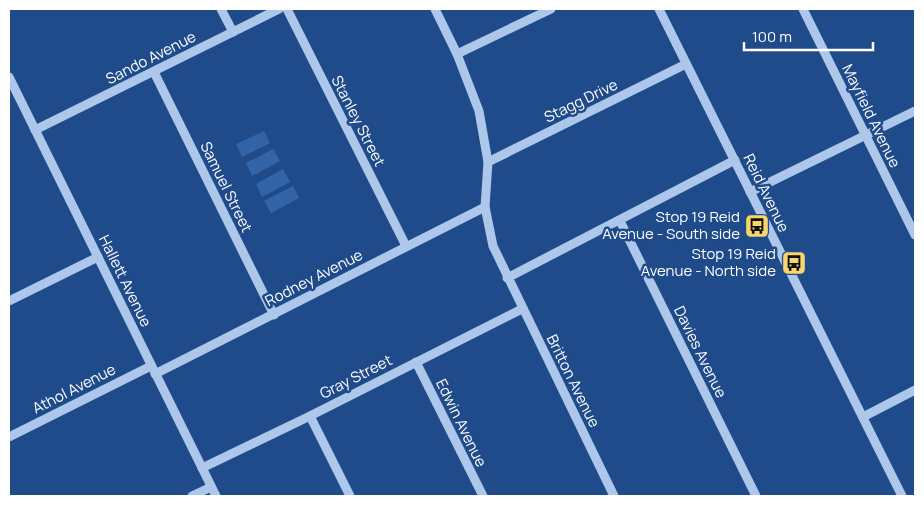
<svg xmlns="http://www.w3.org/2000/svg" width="924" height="505" viewBox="0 0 924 505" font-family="Manrope,sans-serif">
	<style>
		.green { fill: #3464a8 }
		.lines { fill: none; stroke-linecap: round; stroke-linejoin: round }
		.minor { stroke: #adc7eb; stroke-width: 9 }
		.labels { text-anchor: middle; stroke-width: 5; stroke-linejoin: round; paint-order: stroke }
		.street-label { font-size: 15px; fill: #fff; stroke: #204b8b }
		.poi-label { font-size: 15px; fill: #fff; stroke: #204b8b; text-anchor: end }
	</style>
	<rect width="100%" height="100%" fill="#204b8b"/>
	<!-- green -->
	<g class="green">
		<polygon points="264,131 270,143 242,157 236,144"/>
		<polygon points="273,149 280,161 252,176 246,163"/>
		<polygon points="283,169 290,182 262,197 256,184"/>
		<polygon points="293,186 299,198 271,213 264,201"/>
	</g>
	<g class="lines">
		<!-- minor -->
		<g class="minor">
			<polyline points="221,9 233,32"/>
			<polyline points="287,9 406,246"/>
			<polyline points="435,9 457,54 479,111 488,162 485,207 493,246 614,496"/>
			<polyline points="659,9 902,496"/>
			<polyline points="803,9 915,235"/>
			<polyline points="457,54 551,9"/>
			<polyline points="154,72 274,315"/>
			<polyline points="9,77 216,496"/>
			<polyline points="35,130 279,9"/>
			<polyline points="488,162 686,64"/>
			<polyline points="750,192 915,111"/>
			<polyline points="620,221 756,496"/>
			<polyline points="507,278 735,160"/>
			<polyline points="9,301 98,257"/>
			<polyline points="416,362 483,496"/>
			<polyline points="155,374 485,207"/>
			<polyline points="310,416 350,496"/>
			<polyline points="863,417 915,390"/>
			<polyline points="9,437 151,366"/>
			<polyline points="202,468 310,416 522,309"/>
			<polyline points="192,496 211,487"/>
		</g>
	</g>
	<!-- icons -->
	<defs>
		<symbol id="bus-square" viewBox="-11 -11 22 22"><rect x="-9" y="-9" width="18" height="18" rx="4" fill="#f8d66e" stroke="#204b8b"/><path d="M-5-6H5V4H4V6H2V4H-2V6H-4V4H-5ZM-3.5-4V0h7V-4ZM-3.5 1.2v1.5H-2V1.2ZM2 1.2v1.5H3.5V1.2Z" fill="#111"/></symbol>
	</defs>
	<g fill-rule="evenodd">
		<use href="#bus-square" x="743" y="212" width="28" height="28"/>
		<use href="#bus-square" x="780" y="249" width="28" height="28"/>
	</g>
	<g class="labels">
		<!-- street labels -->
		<g class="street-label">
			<text transform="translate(151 58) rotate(-27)" y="5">Sando Avenue</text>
			<text transform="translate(581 101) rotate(-26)" y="5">Stagg Drive</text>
			<text transform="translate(871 116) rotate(64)" y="5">Mayfield Avenue</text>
			<text transform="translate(358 121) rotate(63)" y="5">Stanley Street</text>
			<text transform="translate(226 187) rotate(64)" y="5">Samuel Street</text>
			<text transform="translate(766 193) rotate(64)" y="5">Reid Avenue</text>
			<text transform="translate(314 278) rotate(-27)" y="5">Rodney Avenue</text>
			<text transform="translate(125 281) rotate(64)" y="5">Hallett Avenue</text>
			<text transform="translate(700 352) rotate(64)" y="5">Davies Avenue</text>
			<text transform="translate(356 377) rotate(-27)" y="5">Gray Street</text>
			<text transform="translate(573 381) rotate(64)" y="5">Britton Avenue</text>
			<text transform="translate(74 389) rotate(-27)" y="5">Athol Avenue</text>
			<text transform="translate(461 423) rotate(64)" y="5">Edwin Avenue</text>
		</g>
		<!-- poi labels -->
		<g class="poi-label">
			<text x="740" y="222">Stop 19 Reid<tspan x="740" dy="17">Avenue - South side</tspan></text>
			<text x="776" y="259">Stop 19 Reid<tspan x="776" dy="17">Avenue - North side</tspan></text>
		</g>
	</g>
	<!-- border -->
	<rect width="924" height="505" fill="none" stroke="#ffffff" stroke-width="20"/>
	<!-- scale -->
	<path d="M744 42v8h129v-8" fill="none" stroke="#ffffff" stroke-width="2.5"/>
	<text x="752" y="42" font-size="15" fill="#ffffff" stroke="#204b8b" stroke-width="4" paint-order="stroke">100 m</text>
</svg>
